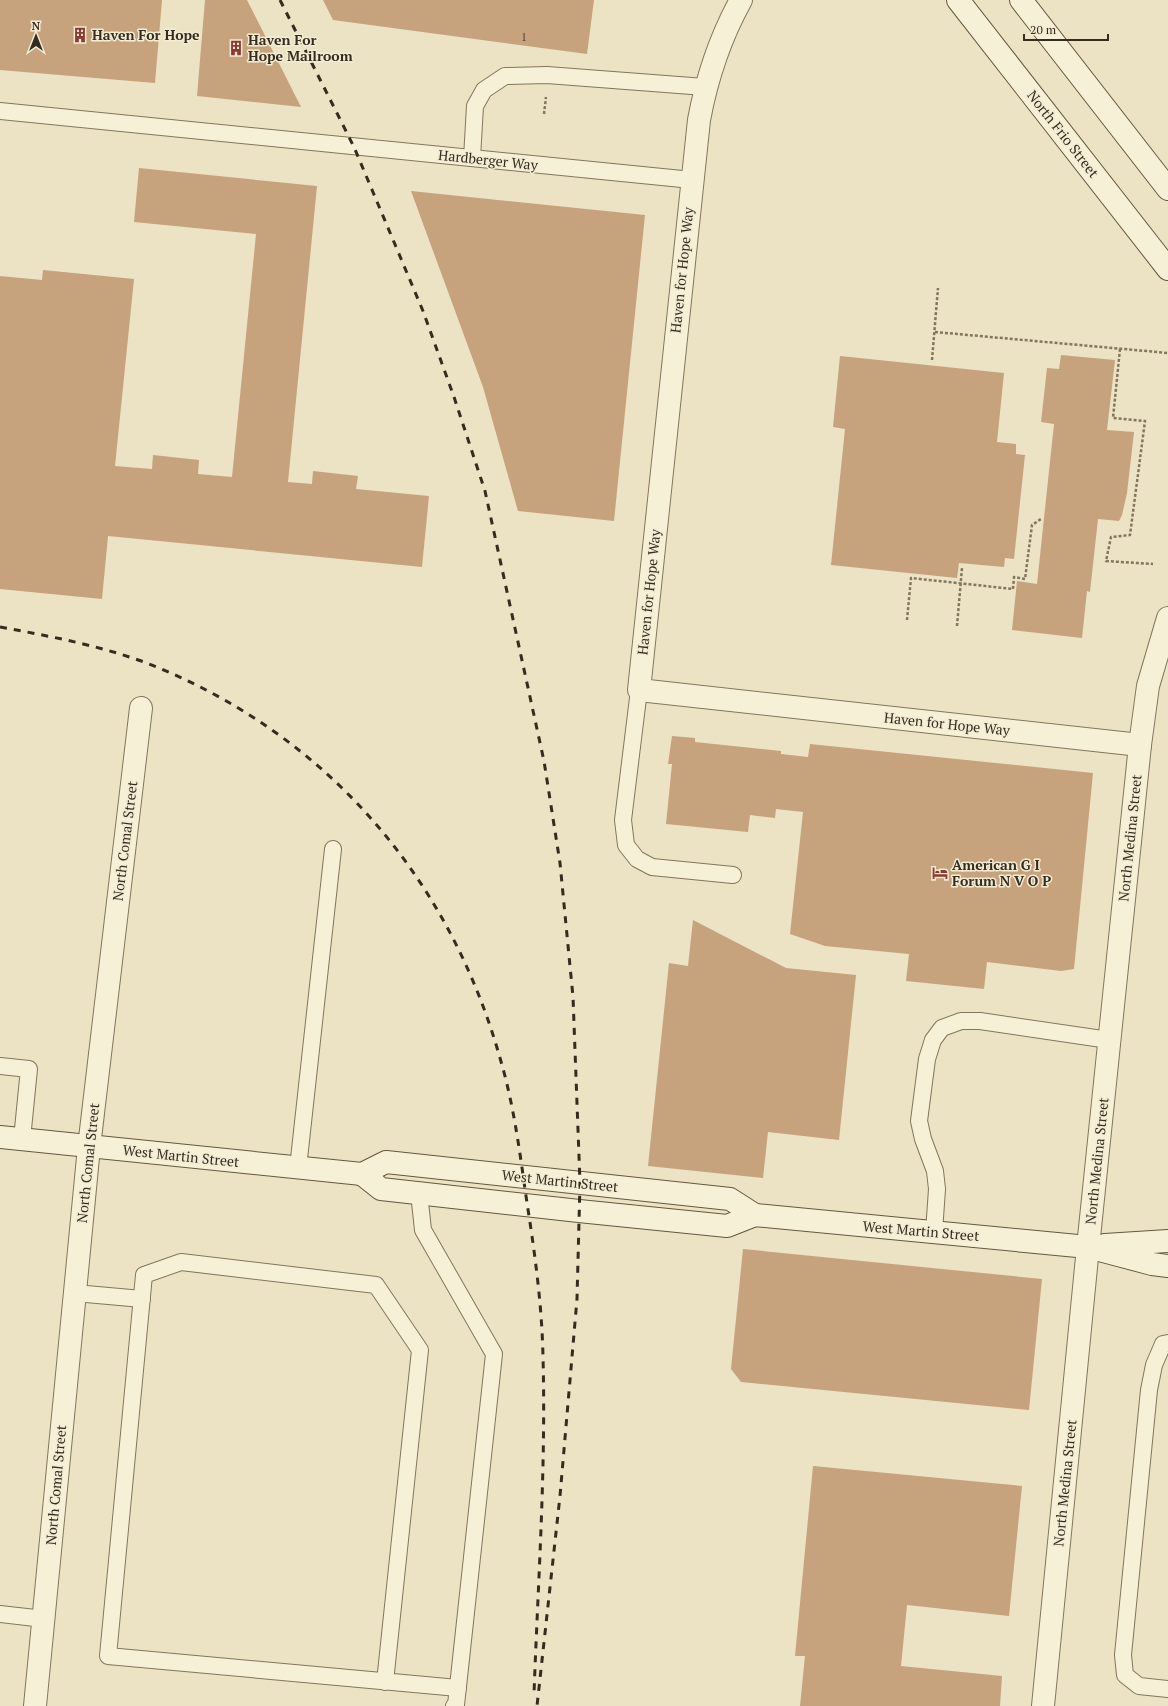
<svg xmlns="http://www.w3.org/2000/svg" width="1168" height="1706" viewBox="0 0 1168 1706" font-family="'PT Serif',serif">
	<style>
		.building { fill: #c6a27d }
		.lines { fill: none; stroke-linecap: round; stroke-linejoin: round }
		.service-casing { stroke: #84755c; stroke-width: 18 }
		.minor-casing { stroke: #84755c; stroke-width: 24 }
		.secondary-casing { stroke: #66563f; stroke-width: 24 }
		.path { stroke: #84755c; stroke-width: 2.5; stroke-dasharray: 3 2; stroke-linecap: butt }
		.service { stroke: #f6f0d7; stroke-width: 16 }
		.minor { stroke: #f6f0d7; stroke-width: 22 }
		.secondary { stroke: #f6f0d7; stroke-width: 22 }
		.rail { stroke: #352c1f; stroke-width: 3; stroke-dasharray: 7 7; stroke-linecap: butt }
		.labels { text-anchor: middle; stroke-width: 3; stroke-linejoin: round; paint-order: stroke }
		.number-label { font-size: 12px; fill: #594a36 }
		.poi-label { font-size: 14px; font-weight: bold; fill: #352c1f; stroke: #f3ecd3; text-anchor: start }
		.street-label { font-size: 14px; fill: #352c1f; stroke: #f3ecd3 }
	</style>
	<rect width="100%" height="100%" fill="#ebe3c4"/>
	<!-- building -->
	<g class="building">
		<polygon points="0,0 162,0 155,83 0,70"/>
		<polygon points="205,0 247,0 301,107 197,96"/>
		<polygon points="323,0 594,0 587,54 333,20"/>
		<polygon points="139,168 317,186 288,482 312,484 313,471 358,476 356,489 429,496 422,567 108,536 102,599 0,589 0,276 42,280 43,270 134,279 115,466 152,469 153,455 199,460 198,474 232,477 256,234 134,222"/>
		<polygon points="411,191 645,215 614,521 518,511 483,387"/>
		<polygon points="1061,355 1115,360 1107,430 1134,432 1127,493 1122,515 1119,521 1098,519 1090,592 1087,591 1082,638 1012,630 1017,581 1037,584 1054,424 1041,422 1047,368 1059,369"/>
		<polygon points="840,356 1004,373 997,442 1016,444 1016,454 1025,455 1014,559 1005,558 1004,567 959,563 957,578 831,565 845,429 833,427"/>
		<polygon points="672,736 695,738 695,742 781,751 781,754 808,757 810,744 1093,773 1074,969 1061,971 987,962 984,989 906,981 909,954 825,946 790,934 803,812 776,809 775,818 750,815 748,832 666,824 672,764 668,764"/>
		<polygon points="693,920 786,968 856,975 839,1140 768,1132 763,1178 648,1166 669,963 688,966"/>
		<polygon points="743,1249 1042,1279 1029,1410 741,1382 731,1369"/>
		<polygon points="813,1466 1022,1486 1009,1616 907,1605 901,1666 1002,1676 1000,1706 800,1706 805,1656 795,1656"/>
	</g>
	<g class="lines">
		<defs>
			<g id="service">
				<polyline points="0,111 692,180"/>
				<polyline points="472,158 475,106 484,90 505,76 547,75 705,87"/>
				<polyline points="639,690 623,820 626,845 637,859 652,867 733,875"/>
				<polyline points="0,1066 29,1069 22,1139"/>
				<polyline points="298,1168 333,849"/>
				<polyline points="419,1193 423,1230 494,1354 456,1705 454,1706"/>
				<polyline points="934,1232 937,1189 935,1171 923,1139 919,1121 927,1059 933,1040 942,1028 961,1021 980,1021 1109,1040"/>
				<polyline points="75,1293 142,1299"/>
				<polyline points="1168,1343 1163,1344 1154,1365 1149,1390 1123,1655 1125,1675 1139,1686 1168,1689"/>
				<polyline points="0,1614 44,1619"/>
				<polyline points="385,1682 420,1350 376,1285 181,1262 144,1275 108,1656 458,1688"/>
			</g>
			<g id="minor">
				<path d="M741,0C720,38 707,77 699,120L639,690L1140,745"/>
				<polyline points="35,1706 89,1147 141,708"/>
				<polyline points="1043,1706 1088,1247 1140,745 1148,686 1168,618"/>
			</g>
			<g id="secondary">
				<polyline points="958,0 1168,269"/>
				<polyline points="1021,0 1168,189"/>
				<polyline points="0,1137 362,1174 386,1162 730,1199 755,1215"/>
				<polyline points="362,1174 381,1189 579,1211 727,1226 755,1215 1088,1247 1152,1264 1168,1266"/>
				<polyline points="1105,1245 1168,1241"/>
			</g>
		</defs>
		<!-- service casing -->
		<use href="#service" class="service-casing"/>
		<!-- minor casing -->
		<use href="#minor" class="minor-casing"/>
		<!-- secondary casing -->
		<use href="#secondary" class="secondary-casing"/>
		<!-- path -->
		<g class="path">
			<polyline points="544,114 546,97"/>
			<polyline points="935,332 1168,353"/>
			<polyline points="1120,349 1113,418 1145,421 1130,535 1111,537 1106,561 1153,564"/>
			<polyline points="932,360 938,288"/>
			<polyline points="907,620 911,578 1013,589 1014,577 1025,579 1032,525 1041,519"/>
			<polyline points="957,626 962,568"/>
		</g>
		<!-- service -->
		<use href="#service" class="service"/>
		<!-- minor -->
		<use href="#minor" class="minor"/>
		<!-- secondary -->
		<use href="#secondary" class="secondary"/>
		<!-- rail -->
		<g class="rail">
			<polyline points="280,0 354,147 423,311 454,397 485,491 544,761 560,863 573,997 580,1183 577,1299 560,1496 537,1706"/>
			<path d="M0,627C49,636 97,645 144,662C323,731 448,874 500,1058C514,1105 520,1154 527,1203C535,1254 542,1306 543,1357C546,1469 538,1582 534,1694"/>
		</g>
	</g>
	<!-- icons -->
	<defs>
		<symbol id="building-bare" viewBox="-9 -9 18 18"><path d="M-4-6H4V6H1V3H-1V6H-4ZM-2.5-4.3h1.7v1.8h-1.7ZM.8-4.3h1.7v1.8H.8ZM-2.5-1h1.7V.8h-1.7ZM.8-1h1.7V.8H.8Z" fill="#8f3831" stroke="#f3ecd3" stroke-width="2.5" paint-order="stroke"/></symbol>
		<symbol id="hotel-bare" viewBox="-9 -9 18 18"><path d="M-6-4.5h1.5V1H6V5H4.5V3h-9V5H-6ZM-4 0a1.8 1.8 0 1 1 3.6 0ZM.5 0V-2.5h3Q6-2.5 6 0Z" fill="#8f3831" stroke="#f3ecd3" stroke-width="2.5" paint-order="stroke"/></symbol>
	</defs>
	<g fill-rule="evenodd">
		<use href="#building-bare" x="69" y="24" width="22" height="22"/>
		<use href="#building-bare" x="225" y="37" width="22" height="22"/>
		<use href="#hotel-bare" x="929" y="862" width="22" height="22"/>
	</g>
	<g class="labels">
		<!-- number labels -->
		<g class="number-label">
			<text x="524" y="41">1</text>
		</g>
		<!-- poi labels -->
		<g class="poi-label">
			<text x="92" y="40">Haven For Hope</text>
			<text x="248" y="45">Haven For<tspan x="248" dy="16">Hope Mailroom</tspan></text>
			<text x="952" y="870">American G I<tspan x="952" dy="16">Forum N V O P</tspan></text>
		</g>
		<!-- street labels -->
		<g class="street-label">
			<text transform="translate(1063 134) rotate(52)" y="5">North Frio Street</text>
			<text transform="translate(488 160) rotate(6)" y="5">Hardberger Way</text>
			<text transform="translate(682 270) rotate(-84)" y="5">Haven for Hope Way</text>
			<text transform="translate(649 592) rotate(-84)" y="5">Haven for Hope Way</text>
			<text transform="translate(947 724) rotate(6)" y="5">Haven for Hope Way</text>
			<text transform="translate(1130 838) rotate(-84)" y="5">North Medina Street</text>
			<text transform="translate(125 841) rotate(-83)" y="5">North Comal Street</text>
			<text transform="translate(181 1156) rotate(6)" y="5">West Martin Street</text>
			<text transform="translate(1097 1161) rotate(-84)" y="5">North Medina Street</text>
			<text transform="translate(88 1163) rotate(-84)" y="5">North Comal Street</text>
			<text transform="translate(560 1181) rotate(6)" y="5">West Martin Street</text>
			<text transform="translate(921 1231) rotate(5)" y="5">West Martin Street</text>
			<text transform="translate(1065 1483) rotate(-84)" y="5">North Medina Street</text>
			<text transform="translate(56 1485) rotate(-85)" y="5">North Comal Street</text>
		</g>
	</g>
	<!-- north arrow -->
	<g transform="translate(36 36)" stroke="#f3ecd3" stroke-width="3" paint-order="stroke">
	<path d="M0-3L7 15L0 10L-7 15Z" fill="#352c1f"/>
	<text y="-6" font-size="11" font-weight="bold" text-anchor="middle" fill="#352c1f">N</text>
	</g>
	<!-- scale -->
	<path d="M1024 34v6h84v-6" fill="none" stroke="#352c1f" stroke-width="2"/>
	<text x="1030" y="34" font-size="12" fill="#352c1f" stroke="#f3ecd3" stroke-width="3" paint-order="stroke">20 m</text>
</svg>
